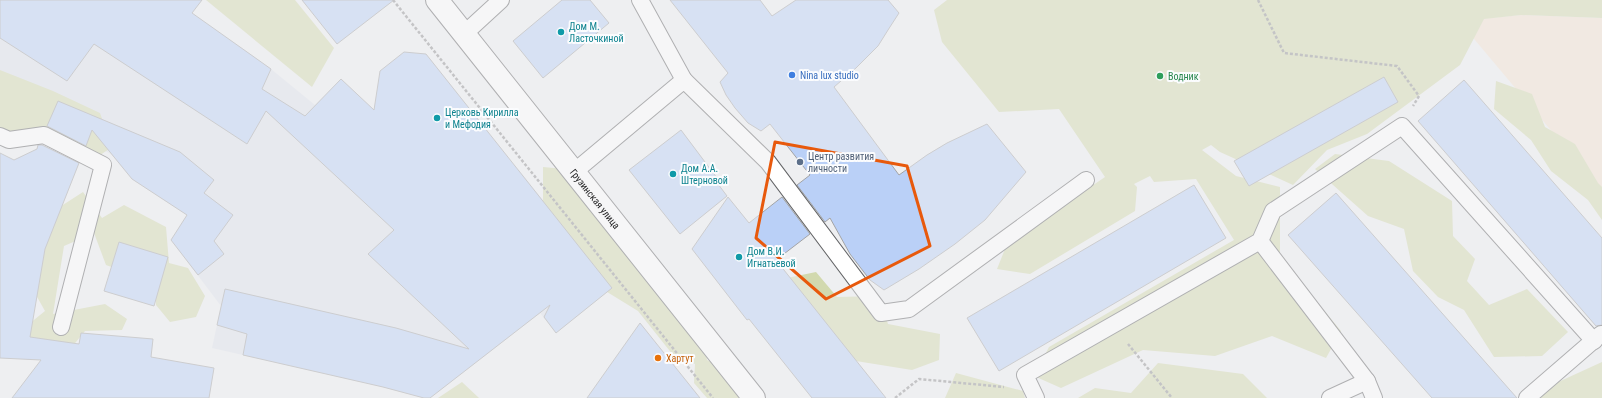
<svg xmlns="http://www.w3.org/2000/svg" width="1602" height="398" viewBox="0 0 1602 398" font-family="'Roboto Condensed',sans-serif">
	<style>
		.commercial { fill: #f3e2d0 }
		.built { fill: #dee3ec }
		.green { fill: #d2d9ae }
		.building { fill: #bad0f7; stroke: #a3a4a6 }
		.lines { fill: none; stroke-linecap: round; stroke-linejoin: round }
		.lane-casing { stroke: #636466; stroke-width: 18 }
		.street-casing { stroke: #636466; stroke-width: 24 }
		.path { stroke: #909193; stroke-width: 2.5; stroke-dasharray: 3 2; stroke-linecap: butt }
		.lane { stroke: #fff; stroke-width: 16 }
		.street { stroke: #fff; stroke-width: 22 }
		.marked { fill: none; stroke: #e8590c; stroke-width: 3; stroke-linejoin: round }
		.culture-dot { fill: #0f9aa8; stroke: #fbfcfe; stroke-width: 1.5 }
		.shop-dot { fill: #3f7fe0; stroke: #fbfcfe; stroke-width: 1.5 }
		.leisure-dot { fill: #2e9e5b; stroke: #fbfcfe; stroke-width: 1.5 }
		.service-dot { fill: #5c6f8a; stroke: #fbfcfe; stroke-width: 1.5 }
		.food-dot { fill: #e8710a; stroke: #fbfcfe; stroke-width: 1.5 }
		.labels { text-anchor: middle; stroke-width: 4; stroke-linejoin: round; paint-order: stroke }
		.culture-label { font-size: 10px; fill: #0d838f; stroke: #fbfcfe; text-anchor: start }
		.shop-label { font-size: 10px; fill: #366cbe; stroke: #fbfcfe; text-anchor: start }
		.leisure-label { font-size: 10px; fill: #27864d; stroke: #fbfcfe; text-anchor: start }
		.service-label { font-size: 10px; fill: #4e5e75; stroke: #fbfcfe; text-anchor: start }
		.street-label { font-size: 10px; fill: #232324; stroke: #fbfcfe }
		.food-label { font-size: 10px; fill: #c56008; stroke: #fbfcfe; text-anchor: start }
	</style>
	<rect width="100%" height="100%" fill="#eeeff1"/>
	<!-- commercial -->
	<polygon class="commercial" points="1521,15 1602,18 1602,191 1459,21"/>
	<!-- built -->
	<polygon class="built" points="0,0 192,14 271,69 315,105 390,174 478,203 519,170 612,288 556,333 540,313 430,398 424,398 383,387 212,348 221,306 171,240 187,215 132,179 111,154 48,123 0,71"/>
	<!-- green -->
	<g class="green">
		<polygon points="206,0 295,0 334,48 312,87"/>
		<polygon points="947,0 1602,0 1602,18 1521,15 1484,19 1460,65 1367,134 1327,150 1293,185 1220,152 1211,145 1202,150 1236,176 1280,187 1280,257 1341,331 1326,358 1272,336 1215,356 1143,350 1061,388 1034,376 1049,347 1234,240 1196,179 1154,182 1150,176 1134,184 1137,187 1135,211 1030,274 997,269 1007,244 1105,177 1059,109 999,112 942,42 934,10"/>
		<polygon points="0,70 53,91 100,113 112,147 87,164 28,130 8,132 0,129"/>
		<polygon points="1496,81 1532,94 1545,127 1575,144 1598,183 1602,187 1602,220 1588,200 1551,171 1531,140 1494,109"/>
		<polygon points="1335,154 1389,161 1452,201 1453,236 1475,259 1467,281 1489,305 1527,289 1568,332 1542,356 1494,357 1464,310 1438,297 1413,271 1404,229 1368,216 1315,169"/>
		<polygon points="543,167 565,169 704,339 707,360 724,367 742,388 738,398 707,398 694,383 695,364 673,355 638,311 586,279 543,212"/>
		<polygon points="83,192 102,218 124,205 166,227 169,263 188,268 205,296 196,317 170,322 156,305 155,283 106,265 94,233 64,246 53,314 105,304 127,319 122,330 85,331 62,359 34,360 24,328 45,311 27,279 38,221"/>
		<polygon points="816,272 837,297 879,296 888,324 940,334 939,360 912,370 831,357 787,278"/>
		<polygon points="1602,362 1602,398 1534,398 1543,389"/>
		<polygon points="1158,363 1243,374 1267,398 1078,398 1095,388 1131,393"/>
		<polygon points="956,373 1023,391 1025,398 945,398"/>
		<polygon points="462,382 479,398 438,398"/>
	</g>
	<!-- building -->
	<g class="building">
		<polygon points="0,0 202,0 192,13 271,69 262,89 305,116 341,79 374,110 380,71 404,52 426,54 612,288 556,333 544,317 550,305 430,398 424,398 383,387 243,355 247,334 217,325 225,289 396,328 469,349 368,254 394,230 266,111 247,144 94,44 67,81 0,38"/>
		<polygon points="302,0 394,0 337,44"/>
		<polygon points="562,0 590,0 609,23 543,78 513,41"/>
		<polygon points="670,0 760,0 772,16 796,0 888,0 899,13 888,30 878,46 856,68 834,87 899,175 927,155 947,143 987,124 1026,172 985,220 955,244 919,269 884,290 870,280 850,254 830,218 825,222 797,185 810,175 770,124 761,131 748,123 735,108 726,95 720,82 728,73"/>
		<polygon points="1384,77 1398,102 1249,186 1234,161"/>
		<polygon points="1464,80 1602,238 1602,325 1596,326 1418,121"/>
		<polygon points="58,101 180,152 214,180 204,193 233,215 214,241 224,254 198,275 171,240 187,215 132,179 92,130 86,146 47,126"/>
		<polygon points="681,130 717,178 715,180 727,196 680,234 629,170"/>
		<polygon points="38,145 42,145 79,163 45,249 30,337 79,344 81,333 153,339 151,357 214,368 209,398 12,398 41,360 0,358 0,153 14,160 37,149"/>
		<polygon points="1194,185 1226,238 999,371 967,318"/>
		<polygon points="1336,193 1517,398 1432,398 1288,235"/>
		<polygon points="728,197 749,223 782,197 810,234 776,260 886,398 812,398 749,319 747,320 692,249"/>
		<polygon points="119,242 168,257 154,306 104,291"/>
		<polygon points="640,323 700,398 587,398"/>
	</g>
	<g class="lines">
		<defs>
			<g id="lane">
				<polyline points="640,0 684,80"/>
				<polyline points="464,34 501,0"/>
				<polyline points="0,136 9,140 44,135 103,165 61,327"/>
				<polyline points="574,172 684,80 768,162 881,313 909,309 1086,180"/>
				<polyline points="1260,241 1367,381 1374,398"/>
				<polyline points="1036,398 1025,375 1260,241 1273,211 1402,126 1594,341"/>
				<polyline points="1330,398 1367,381"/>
				<polyline points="1527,398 1601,334"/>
			</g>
			<g id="street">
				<path id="s1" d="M437,0L754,398"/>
			</g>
		</defs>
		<!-- lane casing -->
		<use href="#lane" class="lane-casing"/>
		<!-- street casing -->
		<use href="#street" class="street-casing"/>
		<!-- path -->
		<g class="path">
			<polyline points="393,0 713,398"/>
			<polyline points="1258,0 1284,53 1397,66 1419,96 1413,106"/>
			<polyline points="1128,344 1172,398"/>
			<polyline points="895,398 919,379 1004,387"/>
		</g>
		<!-- lane -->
		<use href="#lane" class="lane"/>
		<!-- street -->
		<use href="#street" class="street"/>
	</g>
	<!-- marked area -->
	<path d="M0 0H1602V398H0ZM775,142L907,166L930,246L826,299L756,238Z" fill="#eeeff1" fill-opacity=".55" fill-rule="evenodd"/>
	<path class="marked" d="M775,142L907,166L930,246L826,299L756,238Z"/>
	<!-- markers -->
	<g class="culture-dot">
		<circle cx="561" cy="32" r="4"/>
		<circle cx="437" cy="118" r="4"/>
		<circle cx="673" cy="174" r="4"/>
		<circle cx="739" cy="257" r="4"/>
	</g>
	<circle class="shop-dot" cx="792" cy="75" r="4"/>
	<circle class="leisure-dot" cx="1160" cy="76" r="4"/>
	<circle class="service-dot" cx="800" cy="162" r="4"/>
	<circle class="food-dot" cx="658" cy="358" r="4"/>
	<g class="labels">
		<!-- culture labels -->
		<g class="culture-label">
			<text x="569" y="30">Дом М.<tspan x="569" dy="12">Ласточкиной</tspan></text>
			<text x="445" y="116">Церковь Кирилла<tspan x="445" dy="12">и Мефодия</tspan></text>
			<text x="681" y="172">Дом А.А.<tspan x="681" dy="12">Штерновой</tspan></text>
			<text x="747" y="255">Дом В.И.<tspan x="747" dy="12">Игнатьевой</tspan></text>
		</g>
		<!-- shop labels -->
		<g class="shop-label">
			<text x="800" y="79">Nina lux studio</text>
		</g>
		<!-- leisure labels -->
		<g class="leisure-label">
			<text x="1168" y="80">Водник</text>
		</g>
		<!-- service labels -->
		<g class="service-label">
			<text x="808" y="160">Центр развития<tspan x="808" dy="12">личности</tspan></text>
		</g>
		<!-- street labels -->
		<g class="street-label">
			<text dy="4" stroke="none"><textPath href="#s1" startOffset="254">Грузинская улица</textPath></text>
		</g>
		<!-- food labels -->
		<g class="food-label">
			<text x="666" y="362">Хартут</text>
		</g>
	</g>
</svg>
